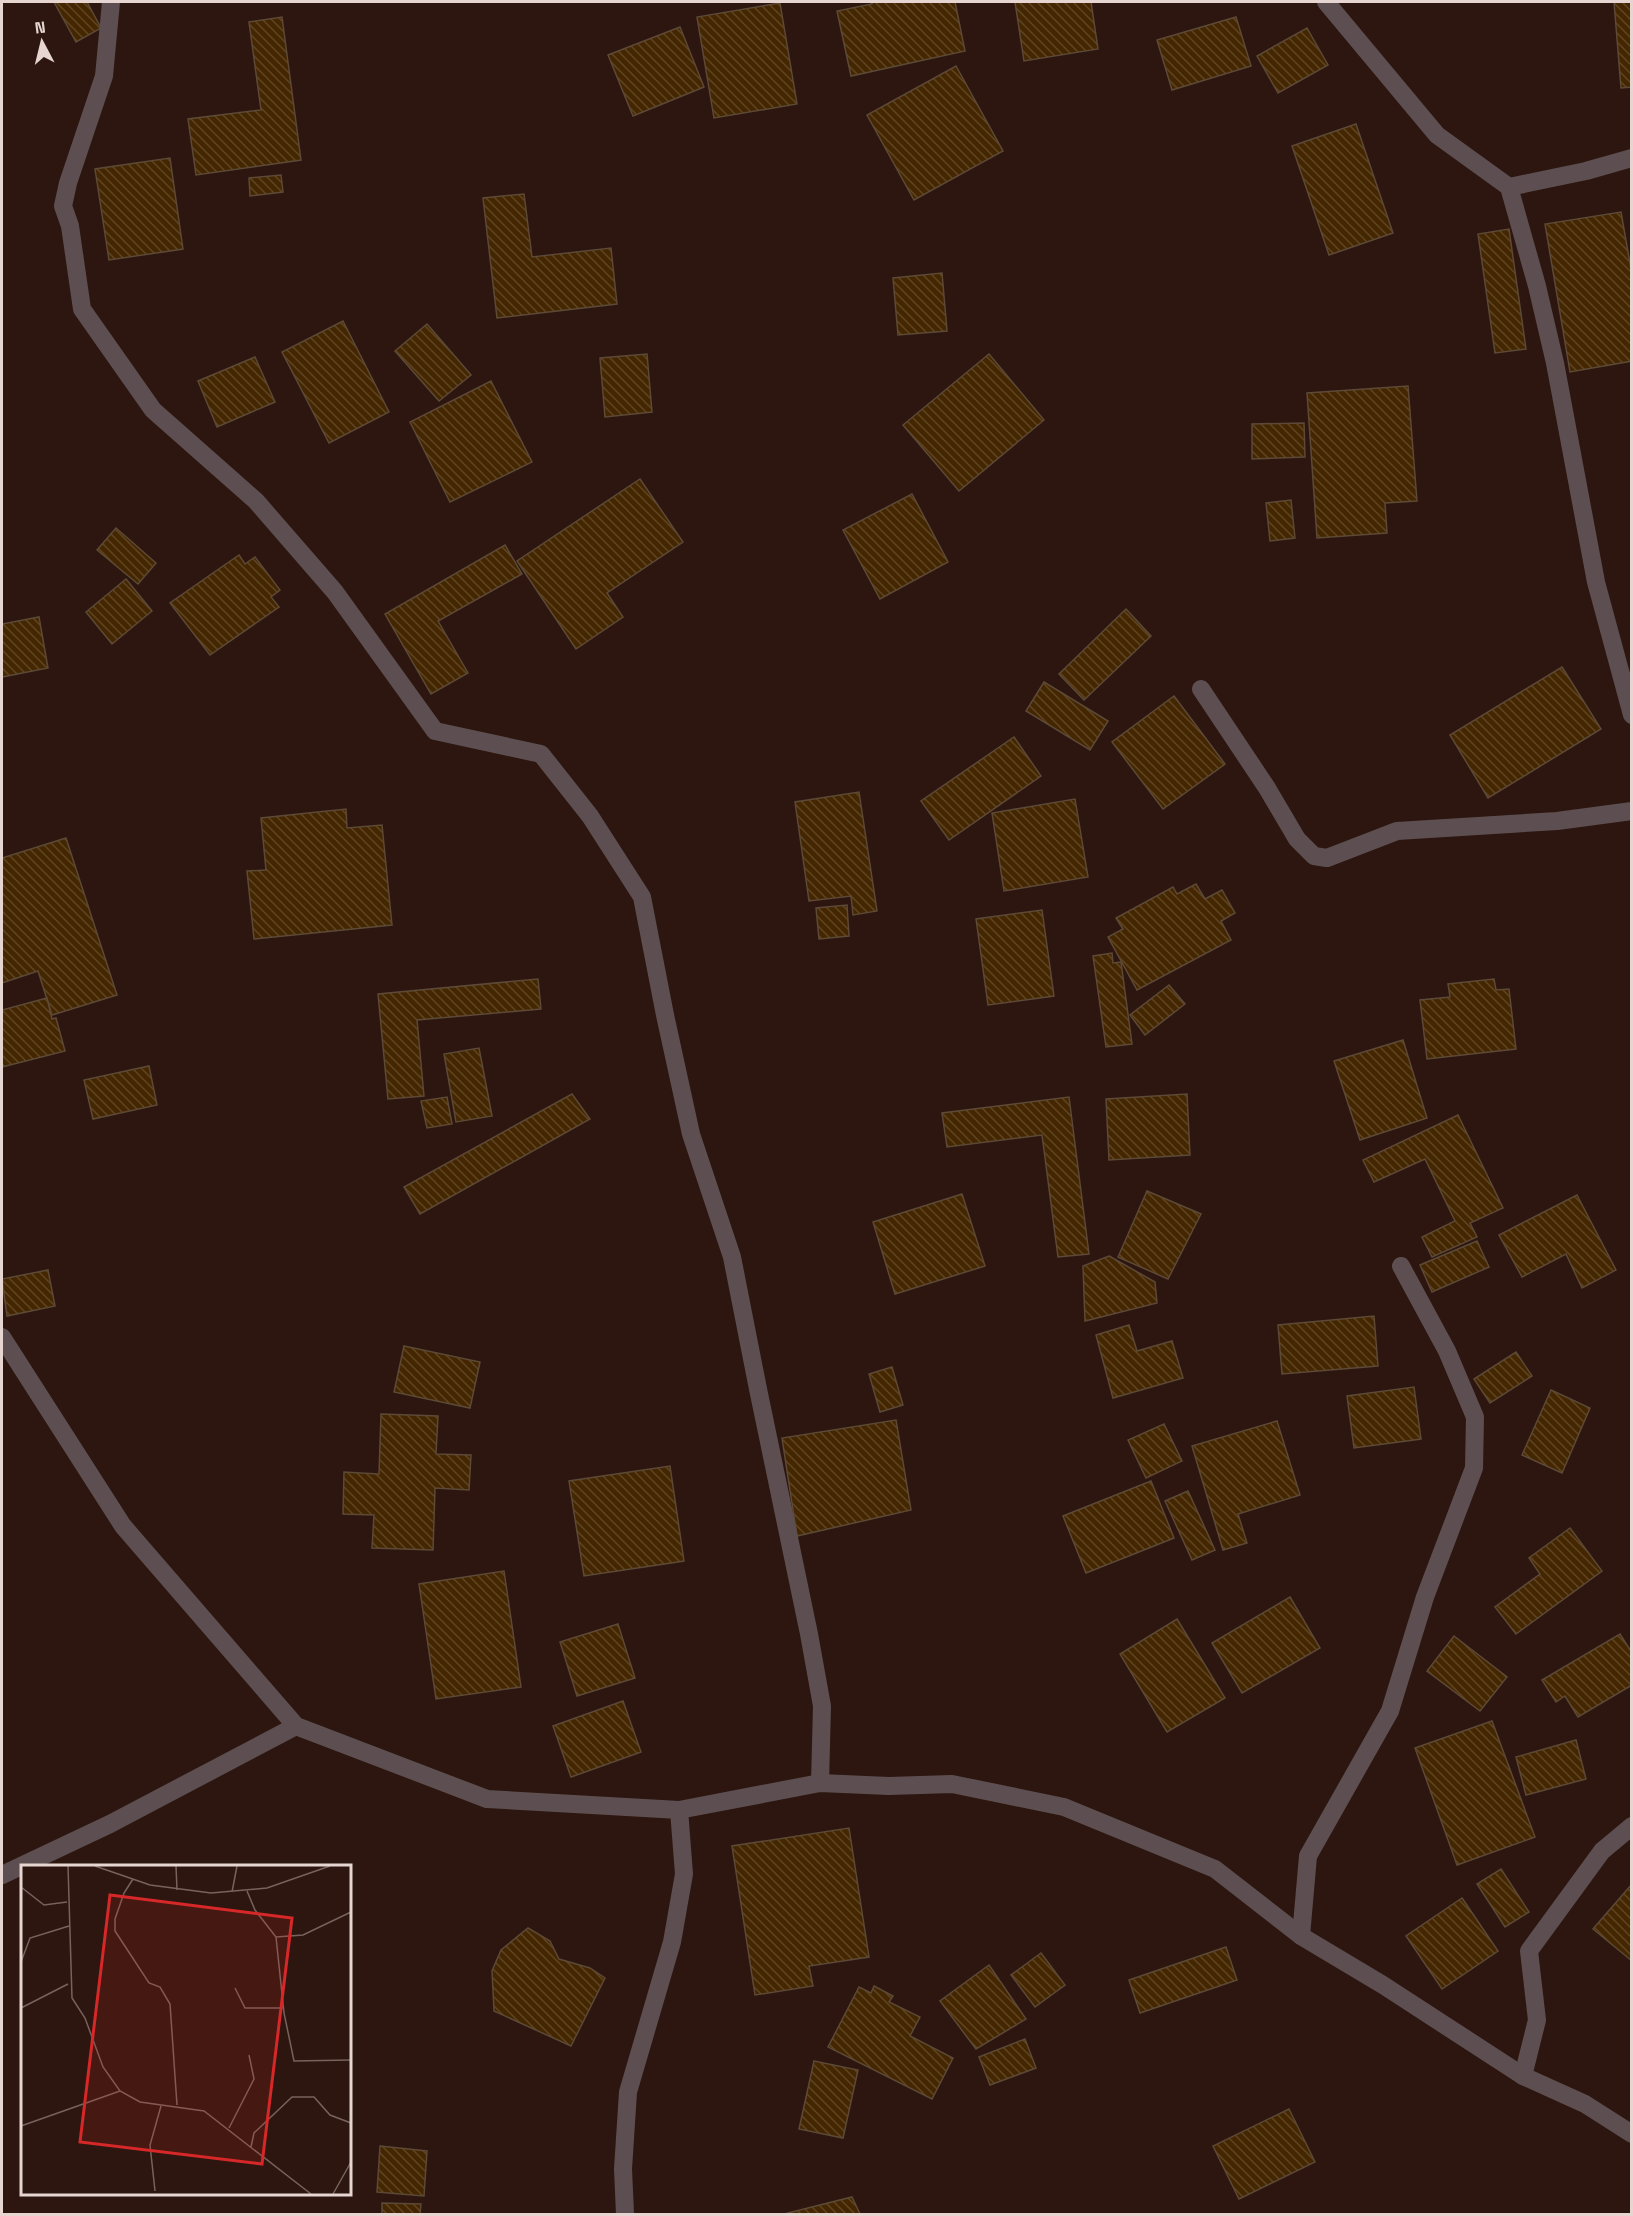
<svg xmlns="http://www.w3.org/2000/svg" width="1633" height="2216" viewBox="0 0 1633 2216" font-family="'Space Grotesk',sans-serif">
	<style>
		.building { fill: url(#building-back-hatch); stroke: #5c4936; stroke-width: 1.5 }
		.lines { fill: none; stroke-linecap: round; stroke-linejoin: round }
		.minor { stroke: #5d4f51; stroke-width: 18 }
		.inset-road { fill: none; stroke: #77625d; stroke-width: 1.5 }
		.view { fill: #d62828; fill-opacity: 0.15; stroke: #d62828; stroke-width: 3 }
		.inset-edge { fill: none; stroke: #e6d5d1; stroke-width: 3 }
	</style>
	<defs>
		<pattern id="building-back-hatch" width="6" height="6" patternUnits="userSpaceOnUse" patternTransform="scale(1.5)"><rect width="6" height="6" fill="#442600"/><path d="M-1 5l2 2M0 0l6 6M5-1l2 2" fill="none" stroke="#5f4524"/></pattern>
	</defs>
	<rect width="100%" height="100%" fill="#2d160f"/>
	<!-- building -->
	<g class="building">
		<polygon points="54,2 87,2 101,28 76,42"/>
		<polygon points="872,2 955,2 965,51 851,76 837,11 872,4"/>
		<polygon points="1015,2 1091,2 1098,49 1024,61"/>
		<polygon points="1614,2 1632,2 1632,87 1621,88"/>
		<polygon points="780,3 797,104 714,118 697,17"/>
		<polygon points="282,17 301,160 196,175 188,119 261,110 249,22"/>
		<polygon points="1236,17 1251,66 1172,90 1157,40"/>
		<polygon points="680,27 704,87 633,116 608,55"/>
		<polygon points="1307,28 1328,65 1278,93 1257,56"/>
		<polygon points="956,66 1003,151 914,200 867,115"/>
		<polygon points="1356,124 1393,233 1329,255 1292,146"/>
		<polygon points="170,158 183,249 109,260 95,169"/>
		<polygon points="281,175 283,192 250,196 249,178"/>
		<polygon points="524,194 532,257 611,248 617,304 497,318 483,198"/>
		<polygon points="1621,212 1632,275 1632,361 1570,372 1545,224"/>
		<polygon points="1509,229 1526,349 1495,353 1478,234"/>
		<polygon points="942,273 947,331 898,335 893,278"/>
		<polygon points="343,321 389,412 329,443 282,352"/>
		<polygon points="427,324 471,375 439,401 395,351"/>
		<polygon points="647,354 652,412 605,417 600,358"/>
		<polygon points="989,354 1044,420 959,491 903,425"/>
		<polygon points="255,357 275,402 217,427 198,381"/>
		<polygon points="491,381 532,462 450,502 410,422"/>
		<polygon points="1408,386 1417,501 1385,503 1387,533 1317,538 1307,393"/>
		<polygon points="1304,423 1305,457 1252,459 1252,424"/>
		<polygon points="640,479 683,542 607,593 623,617 576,649 517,561"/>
		<polygon points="912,494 948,562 880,599 843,530"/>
		<polygon points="1291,500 1295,538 1270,541 1266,503"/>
		<polygon points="116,528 156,563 138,584 97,550"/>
		<polygon points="505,545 522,574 438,621 468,673 431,694 385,614"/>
		<polygon points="239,555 245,564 255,557 280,590 271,597 279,607 210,655 170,603"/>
		<polygon points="126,579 152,611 112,644 86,612"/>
		<polygon points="1126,609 1151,636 1084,700 1059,674"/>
		<polygon points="39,617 48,668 2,677 2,624"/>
		<polygon points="1562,667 1601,729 1488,798 1450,735"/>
		<polygon points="1044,682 1108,721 1090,750 1026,711"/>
		<polygon points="1174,696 1225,764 1163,809 1112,742"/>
		<polygon points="1014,737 1041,776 949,840 921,801"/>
		<polygon points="859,792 877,911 853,915 851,896 809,901 795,802"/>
		<polygon points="1075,799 1088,877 1004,891 992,813"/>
		<polygon points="346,809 347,828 382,825 392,925 254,939 247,871 266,870 261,818"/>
		<polygon points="66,838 117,995 52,1015 38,971 2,983 2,858"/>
		<polygon points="1196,884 1205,899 1222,890 1235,913 1221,921 1231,940 1137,990 1108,937 1123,929 1116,918 1173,887 1177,894"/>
		<polygon points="847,905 849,936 819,939 816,908"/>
		<polygon points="1042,910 1054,996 988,1005 976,919"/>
		<polygon points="1112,953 1113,963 1121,962 1132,1044 1106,1047 1093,956"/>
		<polygon points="538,979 541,1009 417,1020 424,1096 388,1099 378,994"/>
		<polygon points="1494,979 1496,990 1509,989 1516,1049 1427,1059 1420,1000 1450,997 1448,984"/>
		<polygon points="1169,985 1185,1004 1145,1035 1130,1015"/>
		<polygon points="47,998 52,1019 56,1018 65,1051 2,1067 2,1010"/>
		<polygon points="1403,1040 1427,1118 1360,1140 1334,1061"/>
		<polygon points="479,1048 492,1116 456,1122 444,1054"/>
		<polygon points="149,1066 157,1105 93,1119 84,1080"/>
		<polygon points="572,1094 590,1119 420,1214 404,1187"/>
		<polygon points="1187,1094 1190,1155 1109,1160 1106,1099"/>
		<polygon points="447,1097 452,1124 427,1128 421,1101"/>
		<polygon points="1069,1097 1089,1254 1058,1257 1042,1135 947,1147 942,1113"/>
		<polygon points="1458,1115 1503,1208 1470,1223 1477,1237 1432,1257 1422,1237 1455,1221 1425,1159 1374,1182 1363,1160"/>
		<polygon points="1147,1191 1201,1214 1168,1279 1118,1257"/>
		<polygon points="962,1194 985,1266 895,1294 873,1222"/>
		<polygon points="1577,1195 1616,1270 1582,1288 1566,1254 1522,1277 1499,1235"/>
		<polygon points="1477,1241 1489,1267 1432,1292 1420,1265"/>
		<polygon points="1109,1256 1155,1282 1157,1303 1085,1321 1083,1266"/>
		<polygon points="48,1270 55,1306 7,1316 2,1279"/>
		<polygon points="1374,1316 1378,1366 1282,1374 1278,1325"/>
		<polygon points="1129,1325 1137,1351 1172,1341 1183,1378 1113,1398 1096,1335"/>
		<polygon points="404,1346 480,1362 470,1408 394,1392"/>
		<polygon points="1516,1352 1532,1376 1490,1403 1474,1379"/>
		<polygon points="892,1367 903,1405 880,1412 869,1374"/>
		<polygon points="1414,1387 1421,1439 1354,1448 1347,1396"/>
		<polygon points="1551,1390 1590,1408 1562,1473 1522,1455"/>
		<polygon points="381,1414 438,1416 436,1454 471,1455 469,1490 435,1488 433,1550 372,1548 374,1515 343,1514 344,1472 379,1474"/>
		<polygon points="896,1420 911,1510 797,1536 782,1438"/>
		<polygon points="1277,1421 1300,1495 1238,1514 1247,1543 1223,1550 1192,1446"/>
		<polygon points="1164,1424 1182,1461 1146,1478 1128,1440"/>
		<polygon points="670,1466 684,1561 584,1576 569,1481"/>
		<polygon points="1151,1481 1174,1538 1086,1573 1063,1516"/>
		<polygon points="1188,1491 1215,1550 1192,1560 1165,1501"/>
		<polygon points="1570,1528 1602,1571 1516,1634 1495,1607 1540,1574 1529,1558"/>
		<polygon points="504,1571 521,1687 436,1699 419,1584"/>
		<polygon points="1290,1597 1320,1648 1242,1693 1212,1643"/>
		<polygon points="1177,1619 1225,1698 1167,1732 1120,1654"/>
		<polygon points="618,1624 635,1678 577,1696 560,1642"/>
		<polygon points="1620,1634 1632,1653 1632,1685 1578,1717 1565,1696 1556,1702 1542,1680"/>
		<polygon points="1454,1636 1507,1677 1480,1711 1427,1671"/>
		<polygon points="623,1701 641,1752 571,1777 553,1726"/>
		<polygon points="1492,1721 1535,1837 1457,1865 1415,1748"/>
		<polygon points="1576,1740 1586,1779 1526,1795 1516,1757"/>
		<polygon points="849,1828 869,1957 809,1966 813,1986 755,1995 732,1846"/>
		<polygon points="1501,1869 1529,1912 1505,1927 1477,1884"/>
		<polygon points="1632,1884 1632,1961 1593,1929"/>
		<polygon points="1462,1898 1498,1951 1442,1989 1406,1936"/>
		<polygon points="528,1928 550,1941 559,1959 590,1968 605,1978 571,2046 494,2011 492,1971 501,1950"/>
		<polygon points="1226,1947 1237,1980 1140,2013 1129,1980"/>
		<polygon points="1041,1953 1065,1985 1035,2007 1011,1975"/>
		<polygon points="989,1965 1026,2019 976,2049 940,2001"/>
		<polygon points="874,1986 893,1996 889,2002 920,2017 910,2036 953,2058 932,2099 828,2047 859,1987 871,1993"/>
		<polygon points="1025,2039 1036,2068 990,2085 979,2057"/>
		<polygon points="814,2061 858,2070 843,2138 799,2129"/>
		<polygon points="1289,2109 1315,2162 1239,2199 1213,2146"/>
		<polygon points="380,2146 427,2151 424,2196 377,2192"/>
		<polygon points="852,2197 860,2214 784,2214"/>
		<polygon points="382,2203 421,2204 420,2214 382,2214"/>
	</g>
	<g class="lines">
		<!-- minor -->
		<g class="minor">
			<polyline points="111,2 104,76 68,183 63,206 70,226 82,309 153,410 256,501 335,592 435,731 541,754 590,816 642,897 665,1015 691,1134 732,1257 758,1389 809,1634 822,1706 820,1783"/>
			<polyline points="1326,2 1437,135 1509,187 1537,286 1555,363 1596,582 1632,715"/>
			<polyline points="1509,187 1586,171 1632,158"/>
			<polyline points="1201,689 1267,788 1297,839 1314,856 1327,858 1397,831 1557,821 1632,811"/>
			<polyline points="2,1337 123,1526 296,1726 487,1799 679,1810 820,1783 889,1786 952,1784 1064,1807 1215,1869 1301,1936 1383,1985 1523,2076 1585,2104 1632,2134"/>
			<polyline points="2,1875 110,1824 296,1726"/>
			<polyline points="1301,1936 1308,1856 1390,1711 1425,1597 1474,1468 1475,1417 1447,1351 1401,1266"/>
			<polyline points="1523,2076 1537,2020 1529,1951 1602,1851 1632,1826"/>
			<polyline points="625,2214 623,2169 628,2092 672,1942 684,1874 679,1810"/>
		</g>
	</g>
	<!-- overview -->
	<g transform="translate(21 1865)">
		<rect width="330" height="330" fill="#2d160f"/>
		<path class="inset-road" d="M47,1L51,133L64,153L82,202L99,226L119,237L183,246L290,329M74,1L129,20L190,28L246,23L309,1M155,1L156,25M112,14L103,28L94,54V66L128,118L139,122L149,139L156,240M0,22L23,40L46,37M226,26L234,45L255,72L263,148L273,196L330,195M211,27L216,1M255,72L282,70L330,47M0,97L9,73L48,61M214,123L224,143H262M0,143L47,119M0,261L99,226M208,263L233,214L228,190M230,282L233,268L271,232H293L309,250L330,258M134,326L129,280L140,241M312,329L330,297"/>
		<path class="view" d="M89,30L271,53L241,299L59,277Z"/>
		<rect width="330" height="330" class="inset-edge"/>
	</g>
	<!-- border -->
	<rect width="1633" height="2216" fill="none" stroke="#e6d5d1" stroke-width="6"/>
	<!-- north arrow -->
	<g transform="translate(42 42) rotate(353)" stroke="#2d160f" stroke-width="4.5" paint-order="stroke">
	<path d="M0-4.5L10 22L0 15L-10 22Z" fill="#e6d5d1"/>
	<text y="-9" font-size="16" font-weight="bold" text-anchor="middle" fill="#e6d5d1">N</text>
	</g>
</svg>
